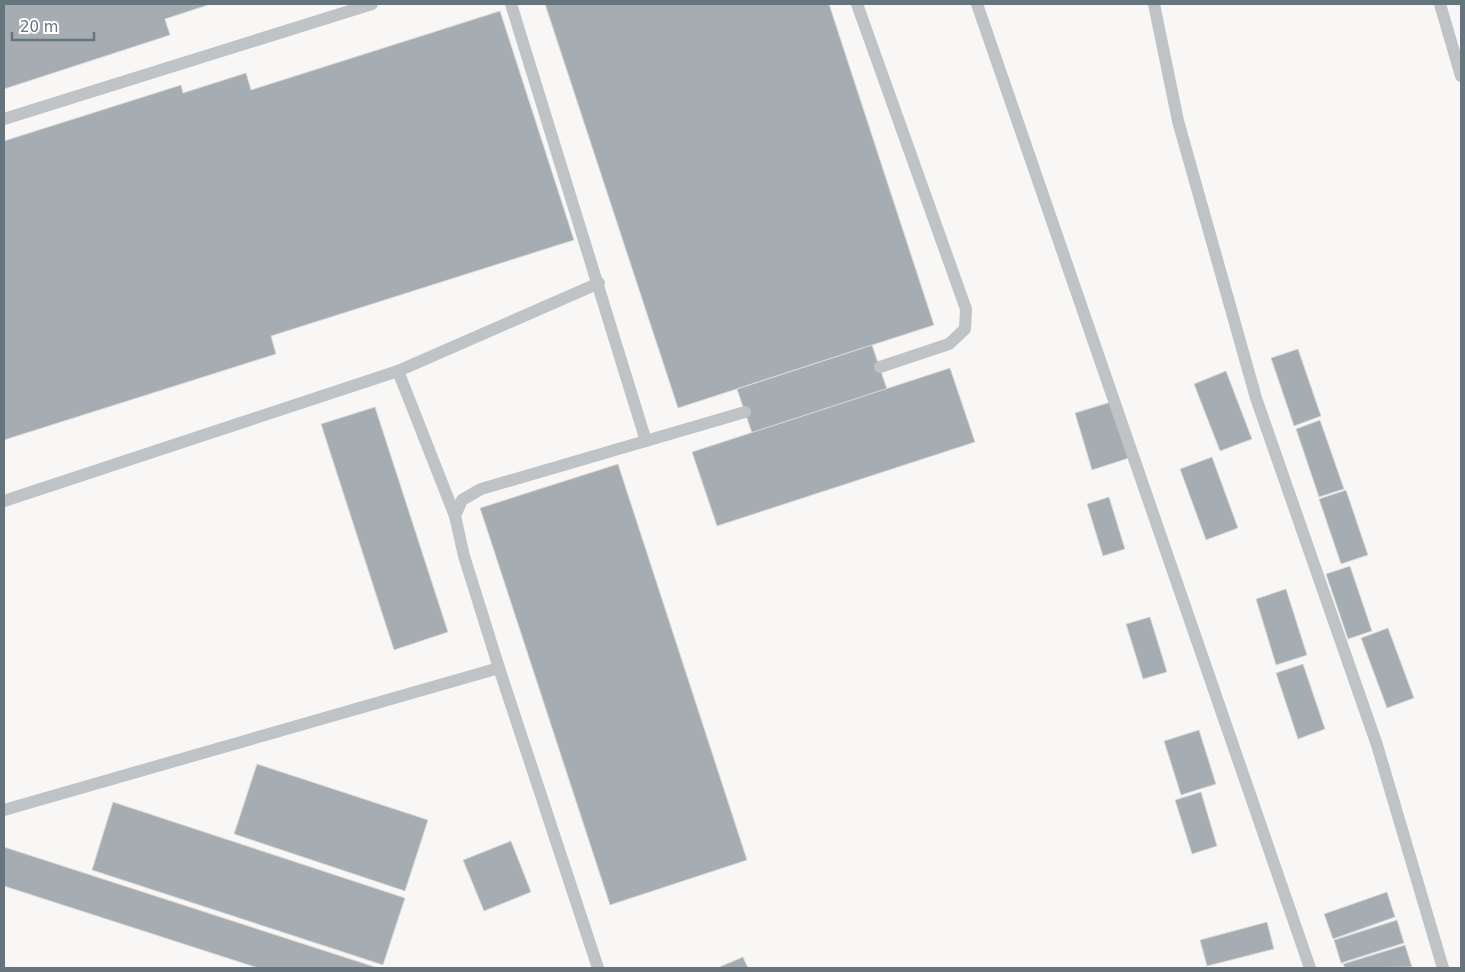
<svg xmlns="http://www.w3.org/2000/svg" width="1465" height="972" viewBox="0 0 1465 972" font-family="'DejaVu Sans',sans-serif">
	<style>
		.building { fill: #a5adb2; stroke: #d9d9d8 }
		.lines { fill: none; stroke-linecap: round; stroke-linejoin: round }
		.service { stroke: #bfc3c6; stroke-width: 12 }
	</style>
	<rect width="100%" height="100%" fill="#f8f7f5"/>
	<!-- building -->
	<g class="building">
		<polygon points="4,4 211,4 165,19 170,35 4,89"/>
		<polygon points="545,4 829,4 934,325 678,408"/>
		<polygon points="500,11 574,240 271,336 276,354 4,440 4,141 181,85 183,93 246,73 251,90"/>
		<polygon points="872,345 887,389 752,433 737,389"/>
		<polygon points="1298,349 1321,416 1294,426 1271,358"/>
		<polygon points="950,368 975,442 717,526 692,452"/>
		<polygon points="1226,371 1252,439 1220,451 1194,384"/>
		<polygon points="1111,402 1129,458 1092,470 1075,413"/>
		<polygon points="375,407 448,632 394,650 321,424"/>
		<polygon points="1320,420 1344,489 1319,497 1296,429"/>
		<polygon points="1212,457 1238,528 1206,540 1180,469"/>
		<polygon points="618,464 747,860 610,905 480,508"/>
		<polygon points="1346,490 1368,555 1341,564 1319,499"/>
		<polygon points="1109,497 1125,549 1103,556 1087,504"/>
		<polygon points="1350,566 1372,631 1348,639 1326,574"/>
		<polygon points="1286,589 1307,655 1276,665 1256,599"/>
		<polygon points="1150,617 1167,672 1143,679 1126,624"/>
		<polygon points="1388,628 1414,698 1387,708 1361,638"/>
		<polygon points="1303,664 1325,729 1298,739 1276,673"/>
		<polygon points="1199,730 1216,784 1181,795 1164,741"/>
		<polygon points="257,764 428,820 405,891 234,834"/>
		<polygon points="1201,792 1217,846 1192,854 1175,800"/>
		<polygon points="113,802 405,898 383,965 92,870"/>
		<polygon points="511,841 531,892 484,911 463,860"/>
		<polygon points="4,847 378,968 258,968 4,886"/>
		<polygon points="1387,892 1395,917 1333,939 1324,914"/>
		<polygon points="1397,920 1404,943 1341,963 1334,940"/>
		<polygon points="1267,922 1274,949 1207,966 1200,940"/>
		<polygon points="1405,945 1412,967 1345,968 1343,964"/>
		<polygon points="743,957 748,968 717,968"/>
	</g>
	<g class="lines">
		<!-- service -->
		<g class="service">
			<polyline points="511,4 646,441"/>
			<polyline points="857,4 966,309 965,329 949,344 880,367"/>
			<polyline points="977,4 1310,968"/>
			<polyline points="1154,4 1178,121 1256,398 1377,745 1443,968"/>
			<polyline points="1440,4 1461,76"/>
			<polyline points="4,119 372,4"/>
			<polyline points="398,371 455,516"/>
			<polyline points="4,501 398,371 599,283"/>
			<polyline points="4,810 499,668"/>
			<polyline points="598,968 499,668 464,556 455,516 462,500 481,489 745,412"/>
		</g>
	</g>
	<!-- border -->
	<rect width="1465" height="972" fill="none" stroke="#66757d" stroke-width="10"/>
	<!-- scale -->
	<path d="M12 32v8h82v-8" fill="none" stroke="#66757d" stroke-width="2.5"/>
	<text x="20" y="32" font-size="15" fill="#66757d" stroke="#ffffff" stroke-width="4" paint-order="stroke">20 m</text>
</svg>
